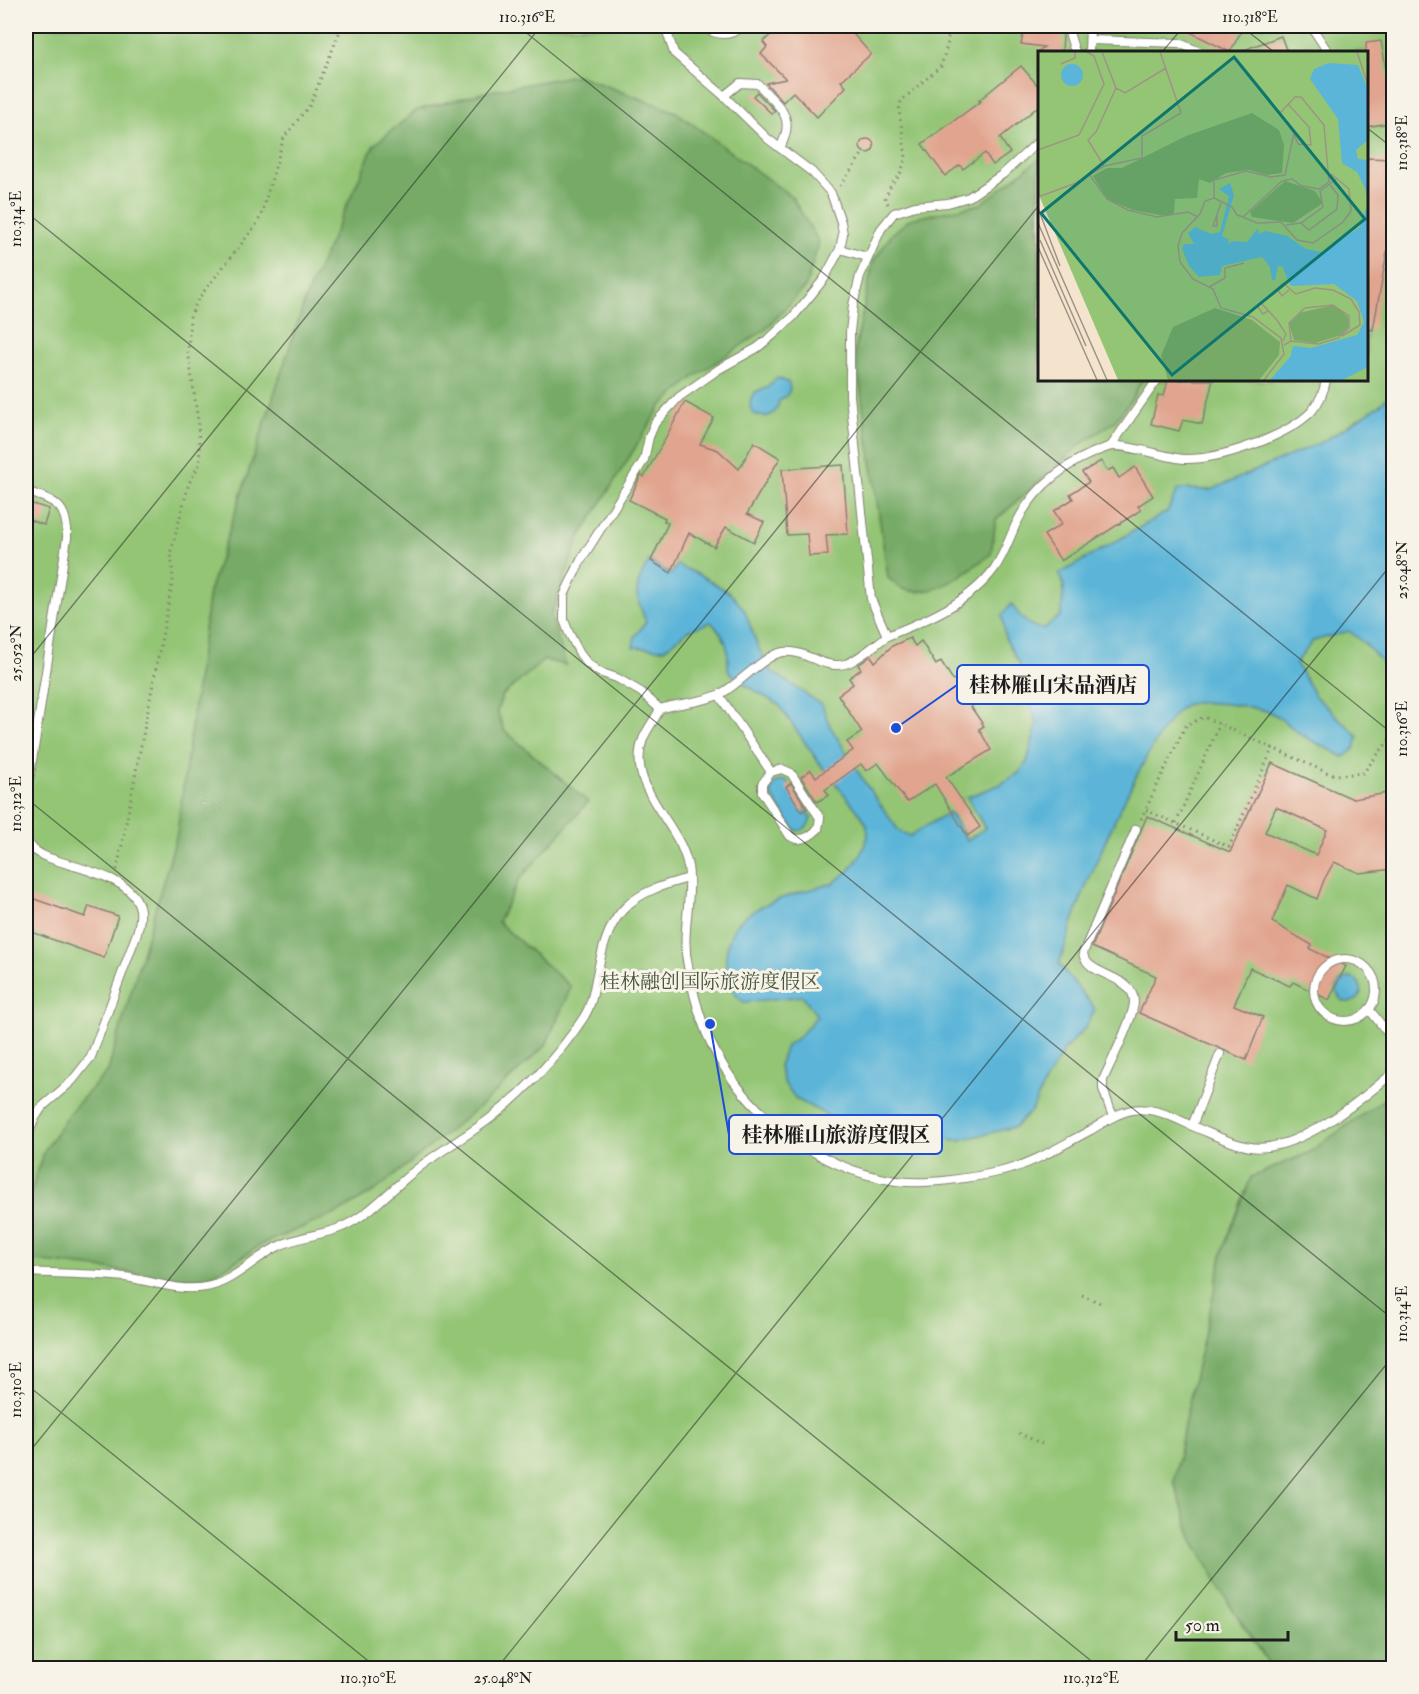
<svg xmlns="http://www.w3.org/2000/svg" width="1419" height="1694" viewBox="0 0 1419 1694" font-family="'IM FELL Double Pica','Noto Serif SC',serif">
	<style>
		.green { fill: #93c575; stroke: #587048; stroke-width: 1.5; fill-rule: evenodd }
		.forest { fill: #76aa66; stroke: #496341; stroke-width: 1.5 }
		.water { fill: #5bb5d8; stroke: #3c687a; stroke-width: 1.5 }
		.building { fill: #e1a48e; fill-rule: evenodd }
		.lines { fill: none; stroke-linecap: round; stroke-linejoin: round }
		.service-casing { stroke: #888074; stroke-width: 10 }
		.path { stroke: #888074; stroke-width: 3; stroke-dasharray: 1.5 4.5; stroke-linecap: butt }
		.service { stroke: #fff; stroke-width: 8 }
		.ticks { fill: none; stroke: #1c1c1c; stroke-width: 1.5; stroke-opacity: 0.45 }
		.labels { text-anchor: middle; stroke-width: 6; stroke-linejoin: round; paint-order: stroke }
		.park-label { font-size: 20px; fill: #46573b; stroke: #f7f3e8 }
		.inset-road { fill: none; stroke: #9e9486; stroke-width: 1.5 }
		.view { fill: #0f766e; fill-opacity: 0.15; stroke: #0f766e; stroke-width: 3 }
		.inset-edge { fill: none; stroke: #1c1c1c; stroke-width: 3 }
		.leader { fill: none; stroke: #1d4ed8; stroke-width: 2 }
		.callout-dot { fill: #1d4ed8; stroke: #f7f3e8; stroke-width: 2 }
		.callout { fill: #f7f3e8; stroke: #1d4ed8; stroke-width: 2 }
		.callout-label { font-size: 21px; text-anchor: middle; font-weight: bold; fill: #1c1c1c }
		.neatline { fill: none; stroke: #1c1c1c; stroke-width: 2 }
		.ticks-label { font-size: 15px; text-anchor: middle; fill: #1c1c1c }
	</style>
	<rect width="100%" height="100%" fill="#f7f3e8"/>
	<filter id="ink" filterUnits="userSpaceOnUse"><feTurbulence type="fractalNoise" baseFrequency=".0167" numOctaves="2"/><feDisplacementMap in="SourceGraphic" scale="12" xChannelSelector="R" yChannelSelector="G"/><feConvolveMatrix kernelMatrix="1 2 1 2 8 2 1 2 1" color-interpolation-filters="sRGB"/></filter>
	<filter id="wash" filterUnits="userSpaceOnUse"><feTurbulence type="fractalNoise" baseFrequency=".008" numOctaves="4" result="noise"/><feDisplacementMap in="SourceGraphic" scale="24" xChannelSelector="R" yChannelSelector="G"/><feGaussianBlur stdDeviation="1.35" result="paint"/><feColorMatrix in="noise" values="0 0 0 0 0 0 0 0 0 0 0 0 0 0 0 0 0 1.4 0 .05"/><feComposite in="paint" operator="in"/></filter>
	<g filter="url(#wash)">
		<rect width="100%" height="100%" fill="#f5e4cd"/>
		<!-- green -->
		<path class="green" d="M26,26H1393V1668H26ZM1040,52H1366V380H1040Z"/>
		<!-- forest -->
		<g class="forest">
			<polygon points="577,75 676,112 792,197 819,242 806,286 766,329 694,377 661,406 578,540 551,616 566,665 544,660 502,696 497,711 504,730 588,802 519,880 498,922 571,987 546,1045 486,1101 375,1191 336,1214 264,1243 206,1280 157,1277 107,1269 26,1260 26,1208 44,1151 69,1113 108,1071 177,834 209,592 307,294 374,145 417,110 490,91"/>
			<path d="M1039,159L1040,380H1142L1132,399L1114,422L1081,444L996,520L991,554C967,571 936,600 903,589C898,587 893,581 888,578L855,350L873,262L892,234L910,219L981,204Z"/>
			<polygon points="1393,1093 1393,1668 1272,1668 1234,1612 1192,1538 1174,1482 1185,1420 1224,1247 1251,1177 1308,1153"/>
		</g>
		<!-- water -->
		<g class="water">
			<path d="M777,378L788,382C793,392 786,396 779,401C777,415 767,420 754,414L750,406L751,398L755,392L767,388Z"/>
			<path d="M1393,390V674L1365,644L1349,631L1313,641L1296,663L1315,696L1358,736L1355,748L1344,757C1329,749 1313,742 1299,733C1290,727 1280,716 1269,712C1254,706 1203,700 1188,704C1159,711 1090,874 1078,907C1071,926 1066,945 1059,964L1095,1009L1085,1028L1064,1050L1045,1082L1032,1110L1015,1127L960,1140L915,1138L847,1126L796,1099L784,1083L779,1066L786,1046L799,1037L817,1016L803,996L744,1002C731,993 725,978 726,962C726,952 728,939 733,930C750,902 804,892 833,883L850,870L860,856L868,837L867,825L861,815L820,764L778,704L750,688L728,671C729,648 727,638 711,622L689,630L664,649L633,647L635,636L646,622C634,591 633,590 649,561L671,574L677,565L702,576L730,593L744,609L758,647L771,671L822,705L830,726L865,783L899,831L910,836L949,812L967,840L985,828L967,797L999,785L1019,773L1027,762L1037,725L1025,690L1020,665L1005,638L1002,615L1011,604C1020,616 1027,627 1043,629L1061,615L1064,586L1059,574L1167,512L1178,489L1211,490L1326,440L1380,405Z"/>
			<path d="M786,780L811,818C809,825 806,830 798,831L793,828L770,793L775,783Z"/>
			<circle cx="1349" cy="990" r="12"/>
		</g>
		<g id="blocks">
			<!-- building -->
			<g class="building">
				<polygon points="780,26 846,26 871,54 841,81 846,87 817,117 793,92 783,102 766,83 786,79 761,54 767,47 763,42"/>
				<polygon points="1025,26 1062,29 1063,35 1062,52 1037,52 1044,47 1021,44"/>
				<polygon points="1178,26 1244,26 1230,52"/>
				<polygon points="1281,36 1287,52 1241,52 1241,51"/>
				<polygon points="1381,41 1394,111 1394,122 1366,127 1366,43"/>
				<polygon points="1021,66 1040,88 1040,105 1000,138 1010,153 993,165 985,153 963,169 960,165 945,176 922,144 981,101 979,100"/>
				<polygon points="757,92 775,111 772,114 753,96"/>
				<circle cx="867" cy="146" r="7"/>
				<polygon points="1366,158 1393,159 1389,241 1373,330 1366,329"/>
				<polygon points="1168,380 1213,380 1202,424 1183,420 1179,431 1151,424 1158,395 1164,396"/>
				<polygon points="685,402 714,418 700,444 718,450 739,469 754,442 780,458 747,514 764,522 754,542 726,527 714,547 689,533 671,573 651,561 668,523 664,521 665,518 629,500 641,475 644,477"/>
				<polygon points="1101,461 1107,471 1113,468 1119,478 1135,467 1153,496 1138,506 1141,510 1061,561 1044,535 1062,524 1054,511 1073,499 1070,494 1089,482 1082,472"/>
				<polygon points="843,465 848,534 826,535 828,555 809,556 807,534 787,535 782,469"/>
				<polygon points="26,502 49,509 44,525 26,519"/>
				<polygon points="910,638 915,646 921,641 936,665 941,661 953,680 956,678 973,705 971,707 984,726 979,729 991,750 946,777 980,827 967,836 935,784 907,802 878,763 866,771 861,764 825,790 829,795 817,802 801,777 811,770 816,777 853,750 847,742 862,732 838,695 853,684 849,678 861,669 858,665 871,656 875,662 892,646"/>
				<path d="M1272,763L1353,799L1394,792V869L1359,873L1334,862L1324,880L1317,899L1288,885L1272,922L1312,945L1310,949L1346,966L1329,1000L1293,982L1290,986L1250,968L1234,1005L1263,1017L1246,1060L1139,1013L1156,976L1092,947L1147,816L1230,852ZM1276,807L1327,830L1316,855L1265,832Z"/>
				<polygon points="791,783 807,809 802,812 786,787"/>
				<polygon points="26,896 85,917 89,906 118,916 104,958 26,930"/>
			</g>
		</g>
	</g>
	<g filter="url(#ink)">
		<use href="#blocks" fill-opacity="0" stroke="#888074" stroke-width="1.5"/>
		<g class="lines">
			<defs>
				<g id="service">
					<path d="M697,26C716,33 726,40 743,26"/>
					<polyline points="1067,26 1075,52"/>
					<polyline points="1311,26 1328,52"/>
					<polyline points="1091,40 1179,43 1200,52"/>
					<polyline points="1089,52 1090,26"/>
					<path d="M724,96L740,83L758,84C779,107 797,116 780,148"/>
					<path d="M1040,140L1003,174L969,197L948,203L915,206L894,213L881,229L860,276L853,305L850,332V396L871,599L887,636C876,644 857,661 845,664C821,670 802,646 779,653C762,658 740,683 722,693C704,703 681,702 660,709C655,719 647,729 643,739C624,791 687,826 689,875C691,906 681,935 688,966C692,988 698,1011 706,1032C737,1108 815,1169 896,1181C927,1185 973,1178 1003,1171C1035,1163 1062,1145 1091,1130C1104,1122 1117,1113 1132,1110C1155,1106 1176,1119 1197,1128C1214,1135 1231,1144 1250,1147C1296,1154 1360,1101 1394,1072"/>
					<polyline points="840,249 867,257"/>
					<polyline points="1111,446 1157,380"/>
					<path d="M26,491C55,501 68,504 67,538L26,799"/>
					<path d="M887,636C925,621 969,603 994,569C1004,555 1009,539 1016,524C1034,486 1069,460 1108,447C1122,442 1166,458 1184,459C1219,460 1286,437 1311,412C1319,403 1324,392 1326,380"/>
					<path d="M719,695L771,772L762,784V792L790,836C800,843 810,837 818,829L820,818L791,773L782,769L771,772"/>
					<polyline points="660,709 641,692 617,678 599,672 587,663 580,654 569,633 564,620 564,596 567,589 581,560 644,460 649,437 655,423 679,397 719,369 757,348 772,336 793,317 824,279 840,249 843,234 841,222 831,193 812,172 768,139 724,96 674,53 665,26"/>
					<path d="M26,840L33,849L42,855C70,868 135,875 140,910C141,918 139,926 137,933L91,1057L72,1081L42,1107L35,1118L26,1139"/>
					<circle cx="1345" cy="990" r="31"/>
					<polyline points="1369,1009 1394,1041"/>
					<path d="M1113,1117L1103,1089V1080C1110,1064 1134,1017 1134,1002C1134,974 1086,977 1083,953L1136,829"/>
					<polyline points="1192,1126 1220,1054"/>
					<path d="M26,1272C58,1274 93,1273 125,1277C152,1281 178,1292 206,1287C233,1282 253,1259 277,1247C297,1236 321,1236 342,1227C371,1214 392,1188 417,1169C440,1151 465,1137 488,1120C524,1093 559,1055 584,1017C593,1003 594,986 598,970C610,908 631,893 689,878"/>
				</g>
			</defs>
			<!-- service casing -->
			<use href="#service" class="service-casing"/>
			<!-- path -->
			<g class="path">
				<polyline points="840,186 863,153"/>
				<polyline points="888,204 885,198 891,185 900,175 906,157 899,110 901,101 941,66 948,42 948,26"/>
				<polyline points="26,557 31,559"/>
				<polyline points="1146,810 1229,847 1273,747"/>
				<polyline points="1141,819 1186,725 1204,717 1328,773 1340,775 1363,773 1394,734"/>
				<polyline points="1176,823 1220,724"/>
				<polyline points="117,870 173,580 171,551 189,483 200,463 198,421 188,350 190,317 198,299 256,225 261,216 284,137 310,105 342,26"/>
				<polyline points="1082,1295 1103,1304"/>
				<polyline points="1019,1433 1042,1444"/>
			</g>
			<!-- service -->
			<use href="#service" class="service"/>
		</g>
	</g>
	<!-- ticks -->
	<path class="ticks" d="M518,26L1394,735M1241,26L1274,52M1162,52L1184,26M1366,127L1394,149M26,212L1394,1320M26,663L541,26M26,798L1100,1668M26,1384L377,1668M26,1456L1040,204M497,1668L1394,561M1139,1668L1394,1355"/>
	<g class="labels">
		<!-- park labels -->
		<g class="park-label">
			<text x="710" y="988">桂林融创国际旅游度假区</text>
		</g>
	</g>
	<!-- overview -->
	<g transform="translate(1038 51)">
		<rect width="330" height="330" fill="#f5e4cd"/>
		<path d="M0,1H330V329H80L0,142Z" fill="#93c575"/>
		<path d="M214,62L241,79L246,94L244,122L229,124L211,119L188,122L172,132L161,128L159,147L137,148L136,162L127,165L95,159L69,148L55,125L69,117H84L148,85ZM247,130L277,140L285,152L255,172L214,166L212,161ZM296,254L310,266L311,276L303,284L277,292L256,289L251,273L261,262ZM177,257L214,269L229,281L242,291L241,304L221,329H130L123,305L135,276Z" fill="#76aa66"/>
		<path d="M291,12L320,14L330,38V89L318,99L320,108L330,109V316L304,329H232L252,306L255,295L273,297L319,284L326,271L319,250L296,233L253,235L244,215H240L237,229H234L232,216L224,206L184,215L182,224L161,226L151,215L144,198L146,193H156L150,182L157,176L173,183L182,181L191,145L181,138L192,132L196,144L184,185L191,189L190,194L194,190L209,191L220,177L221,183L228,180L249,185L268,198L284,201L322,176L330,152L327,137L319,121L304,112L300,68L272,28L276,18ZM23 24a11 11 0 1 1 22 0a11 11 0 1 1-22 0Z" fill="#5bb5d8"/>
		<path class="inset-road" d="M64,1L78,37L87,42L128,17M319,1L330,34M23,13L37,7V1M257,46H263L286,74L291,131L281,138L264,135L254,128L244,130L205,166L199,164L194,156L176,147V129L208,120L233,126L247,124L256,82L242,62ZM250,53L271,76L273,94L260,93L256,83M0,99L41,84L66,33L56,5L49,1M66,115L50,89L58,81L78,37M51,123L69,148L90,159L119,166L150,161L160,166M0,146L38,132L66,115L104,107V85L143,62L122,1M176,147L167,150L162,163L144,182L140,195L142,211L155,228L175,238L183,257L215,266L243,287L246,303L226,329M0,157L22,215M179,165V175H175L183,152M205,166L219,172L243,171L259,189L275,192L305,171L313,160L311,138L293,123M0,172L69,329M263,172L271,179L299,158L300,144L292,134M248,174L263,172L285,156L282,140L300,127M2,189L48,295M0,196L59,329M171,236L187,227V217L206,212M251,239L244,245L239,238L245,232L258,243L277,237L295,239L313,248L321,261L322,274L304,285M230,260L225,263L219,255L223,252L239,269L248,283L245,290M246,294L253,290L251,272L267,257L295,254L311,265V277L300,287L280,293L253,290"/>
		<path class="view" d="M196,6L327,168L134,324L3,162Z"/>
		<rect width="330" height="330" class="inset-edge"/>
	</g>
	<!-- callouts -->
	<path class="leader" d="M896 728L957 685M710 1024L729 1135"/>
	<g class="callout-dot">
		<circle cx="896" cy="728" r="6"/>
		<circle cx="710" cy="1024" r="6"/>
	</g>
	<g class="callout">
		<rect x="957" y="665" width="192" height="39" rx="6"/>
		<rect x="729" y="1115" width="213" height="39" rx="6"/>
	</g>
	<g class="callout-label">
		<text x="1053" y="692">桂林雁山宋品酒店</text>
		<text x="836" y="1142">桂林雁山旅游度假区</text>
	</g>
	<!-- margin -->
	<rect width="1419" height="1694" fill="none" stroke="#f7f3e8" stroke-width="66"/>
	<!-- scale -->
	<path d="M1176 1631v9h112v-9" fill="none" stroke="#1c1c1c" stroke-width="3"/>
	<text x="1185" y="1631" font-size="18" fill="#1c1c1c" stroke="#f7f3e8" stroke-width="4.5" paint-order="stroke">50 m</text>
	<rect x="33" y="33" width="1353" height="1628" class="neatline"/>
	<g class="ticks-label">
		<text x="527" y="22">110.316°E</text>
		<text x="1250" y="22">110.318°E</text>
		<text transform="translate(1402 143) rotate(-90)" y="5">110.318°E</text>
		<text transform="translate(16 219) rotate(-90)" y="5">110.314°E</text>
		<text transform="translate(1402 570) rotate(-90)" y="5">25.048°N</text>
		<text transform="translate(16 653) rotate(-90)" y="5">25.052°N</text>
		<text transform="translate(1402 729) rotate(-90)" y="5">110.316°E</text>
		<text transform="translate(16 804) rotate(-90)" y="5">110.312°E</text>
		<text transform="translate(1402 1314) rotate(-90)" y="5">110.314°E</text>
		<text transform="translate(16 1390) rotate(-90)" y="5">110.310°E</text>
		<text x="368" y="1683">110.310°E</text>
		<text x="503" y="1683">25.048°N</text>
		<text x="1091" y="1683">110.312°E</text>
	</g>
</svg>
